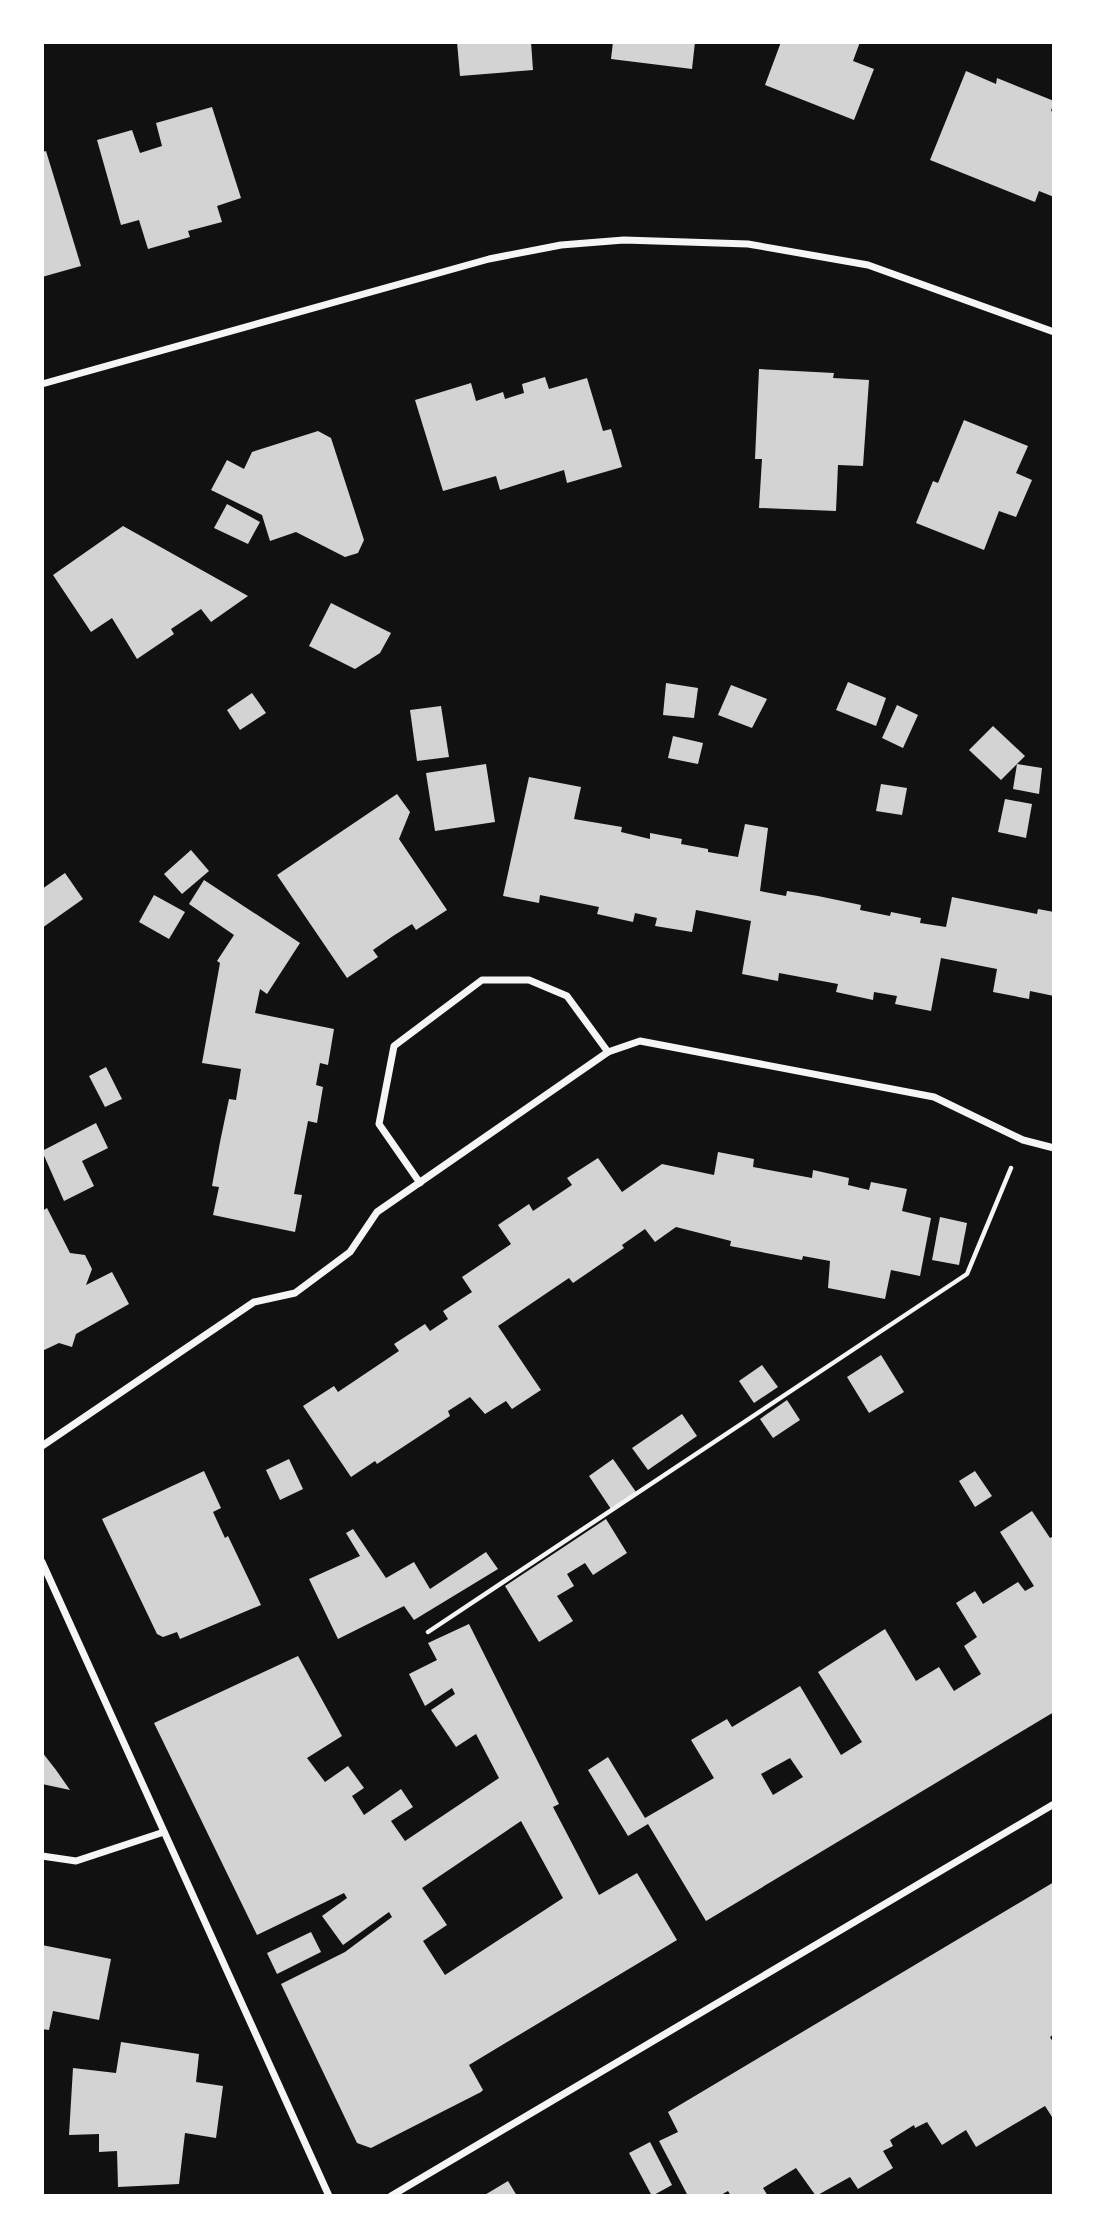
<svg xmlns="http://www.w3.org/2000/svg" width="1096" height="2238" viewBox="0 0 1096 2238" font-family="'Playfair Display',serif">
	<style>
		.building { fill: #d3d3d3; fill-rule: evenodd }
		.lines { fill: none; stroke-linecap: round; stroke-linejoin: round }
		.path { stroke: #f5f5f5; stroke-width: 4.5 }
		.minor { stroke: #f5f5f5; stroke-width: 7 }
	</style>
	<rect width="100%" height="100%" fill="#111"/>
	<!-- building -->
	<g class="building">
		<polygon points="457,42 531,42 533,70 460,76"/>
		<polygon points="613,42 695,42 692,69 611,59"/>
		<polygon points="781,42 860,42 853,61 874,69 854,120 765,85"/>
		<polygon points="966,71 996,84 997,78 1054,101 1051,111 1054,112 1054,197 1039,191 1035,202 930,160"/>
		<polygon points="212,107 241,198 217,206 222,222 188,231 190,237 148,249 139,220 121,225 97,140 132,130 140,153 162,146 156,123"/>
		<polygon points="46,151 81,266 42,277 42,152"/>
		<polygon points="759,369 834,373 833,378 869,380 863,466 838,465 836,511 759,508 762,459 755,459"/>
		<polygon points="545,377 549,389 587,378 603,431 611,429 622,467 567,483 564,470 500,490 496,476 443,491 415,400 471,383 476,401 503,392 505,399 524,393 522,384"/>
		<polygon points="964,420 1028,446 1016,473 1032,480 1016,517 999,511 984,550 916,523 933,481 938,483"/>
		<polygon points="318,431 331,438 364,540 358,553 345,557 296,532 270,541 262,515 211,490 227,460 244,469 252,452"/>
		<polygon points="227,504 260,522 248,544 214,528"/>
		<polygon points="123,526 248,596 211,622 201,609 171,629 174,634 137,659 112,618 91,632 53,575"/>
		<polygon points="331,603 391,633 380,653 355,669 309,646"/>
		<polygon points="848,682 886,698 876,726 836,710"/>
		<polygon points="666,683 698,688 694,718 663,715"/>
		<polygon points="731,685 767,699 752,728 718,715"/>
		<polygon points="252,693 266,713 240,730 227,710"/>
		<polygon points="897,705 918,715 903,748 882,738"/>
		<polygon points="441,706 449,757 417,761 410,710"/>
		<polygon points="993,726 1025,756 1001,780 969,750"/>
		<polygon points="673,736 703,743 698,764 668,758"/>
		<polygon points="486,764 495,822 435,831 426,773"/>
		<polygon points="1017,764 1042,768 1039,794 1013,789"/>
		<polygon points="529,777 581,787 574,819 622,827 621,832 650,839 650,833 682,839 681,844 708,849 708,852 738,857 745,824 768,828 760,891 786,896 787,891 818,896 861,905 860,910 890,916 891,912 921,918 920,923 946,927 952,897 1037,914 1038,909 1054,912 1054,996 1030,991 1029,999 993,992 997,969 941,958 931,1011 895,1004 897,996 874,992 873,1000 836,992 838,984 779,973 778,981 742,974 751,921 696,910 692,932 655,926 657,918 635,913 633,922 597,914 599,907 540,895 539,903 503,896"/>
		<polygon points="881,784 907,788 902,815 876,811"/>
		<polygon points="397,794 410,812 399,839 447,910 416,930 412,924 393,936 373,950 378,957 347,978 277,875"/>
		<polygon points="1005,799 1032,804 1026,838 998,832"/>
		<polygon points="191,850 209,871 182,894 164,874"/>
		<polygon points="65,873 83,899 42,928 42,889"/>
		<polygon points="204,880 300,943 267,994 260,989 255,1013 334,1029 328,1065 320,1063 316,1085 323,1087 317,1123 308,1121 294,1194 302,1195 295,1232 213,1215 219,1187 212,1186 220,1142 229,1099 236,1100 241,1069 202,1063 220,963 217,961 234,935 189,904"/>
		<polygon points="154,895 185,912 169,939 139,922"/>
		<polygon points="106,1067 122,1099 105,1107 89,1076"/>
		<polygon points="96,1123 108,1148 82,1161 94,1186 64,1201 42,1151"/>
		<polygon points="718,1152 754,1159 753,1167 812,1178 813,1170 849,1178 848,1185 869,1190 871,1182 907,1189 902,1211 931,1218 920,1276 891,1270 885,1299 828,1288 830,1261 803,1256 802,1260 730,1246 731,1241 676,1227 655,1242 645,1229 622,1245 624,1248 573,1283 569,1278 498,1326 541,1390 512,1409 506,1401 485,1414 470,1397 448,1411 450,1416 377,1464 375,1461 351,1477 303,1406 334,1386 338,1392 399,1351 394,1344 425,1324 430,1331 448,1319 443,1311 472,1292 462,1277 511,1244 498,1225 529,1204 533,1211 572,1185 567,1178 598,1158 622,1192 662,1164 714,1175"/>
		<polygon points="47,1208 70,1253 85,1255 92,1269 86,1285 112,1272 129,1304 76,1334 72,1347 59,1343 42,1351 42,1211"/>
		<polygon points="940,1217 967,1223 959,1265 932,1260"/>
		<polygon points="881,1355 904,1392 869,1413 847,1377"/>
		<polygon points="762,1365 778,1387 754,1403 739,1381"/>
		<polygon points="787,1400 800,1420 773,1438 760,1419"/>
		<polygon points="682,1414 697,1436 648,1470 632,1448"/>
		<polygon points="289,1459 303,1489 280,1500 266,1470"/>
		<polygon points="613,1459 636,1492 611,1509 589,1476"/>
		<polygon points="204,1471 221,1508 213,1512 225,1538 228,1536 261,1605 180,1639 177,1632 163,1637 157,1634 102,1519"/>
		<polygon points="975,1471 992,1496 975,1507 959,1481"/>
		<path d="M1032,1511L1050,1538L1054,1536V1712L706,1921L648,1824L628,1836L588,1770L608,1757L645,1818L714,1778L691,1740L727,1719L732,1727L800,1686L841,1755L862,1742L818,1672L885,1629L916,1681L939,1667L954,1691L981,1674L964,1646L977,1637L956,1603L975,1591L983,1604L1018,1582L1025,1591L1034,1586L1000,1532ZM790,1758L803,1777L773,1795L761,1774Z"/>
		<polygon points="606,1519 627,1553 593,1575 585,1563 567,1574 574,1586 557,1596 573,1621 539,1642 505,1586"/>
		<polygon points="353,1529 386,1578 414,1562 430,1589 486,1552 498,1569 414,1620 404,1606 338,1639 309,1579 360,1556 346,1533"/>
		<path d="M469,1624L559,1804L553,1807L599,1895L637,1873L677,1940L469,2065L483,2090L481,2092L371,2148L357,2143L281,1984L345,1952L392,1917L389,1912L343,1945L322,1916L347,1898L344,1893L257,1935L154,1723L298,1656L342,1736L307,1758L325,1782L348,1766L364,1788L352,1796L364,1815L401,1789L413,1807L391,1821L405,1841L499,1778L476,1734L456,1747L431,1710L455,1694L452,1688L425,1706L409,1674L437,1660L428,1643ZM521,1821L563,1898L445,1975L423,1941L447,1925L422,1888Z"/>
		<polygon points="42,1752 56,1770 70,1790 42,1784"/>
		<polygon points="1054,1882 1054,2034 1050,2037 1054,2044 1054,2120 1045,2106 976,2147 966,2130 942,2145 927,2122 915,2128 914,2125 890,2140 893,2146 883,2151 893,2168 858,2189 850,2177 816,2196 796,2168 763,2188 768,2196 731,2196 728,2191 719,2196 688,2196 659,2141 678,2132 668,2112"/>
		<polygon points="311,1932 321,1952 277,1974 267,1953"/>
		<polygon points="42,1945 111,1959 99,2020 53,2011 49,2030 42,2029"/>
		<polygon points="121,2042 199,2054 196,2082 223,2086 216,2138 185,2133 179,2184 118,2187 117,2151 99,2152 99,2134 69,2135 73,2068 116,2073"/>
		<polygon points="650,2142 672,2185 652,2196 629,2153"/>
		<polygon points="508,2181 517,2196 483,2196"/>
	</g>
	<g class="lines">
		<!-- path -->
		<polyline class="path" points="428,1632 967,1274 1011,1168"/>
		<!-- minor -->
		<g class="minor">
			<polyline points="42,384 489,259 561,245 624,240 748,244 868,265 1054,332"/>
			<polyline points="420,1183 379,1124 394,1046 482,980 529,980 567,996 608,1052"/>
			<polyline points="42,1446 254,1302 295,1293 350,1252 377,1212 608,1052 640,1041 934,1097 1023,1140 1054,1148"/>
			<polyline points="42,1562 329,2196"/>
			<polyline points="42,1856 76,1861 164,1832"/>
			<polyline points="391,2196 1054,1804"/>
		</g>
	</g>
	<!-- border -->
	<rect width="1096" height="2238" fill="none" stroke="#ffffff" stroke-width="88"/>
</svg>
